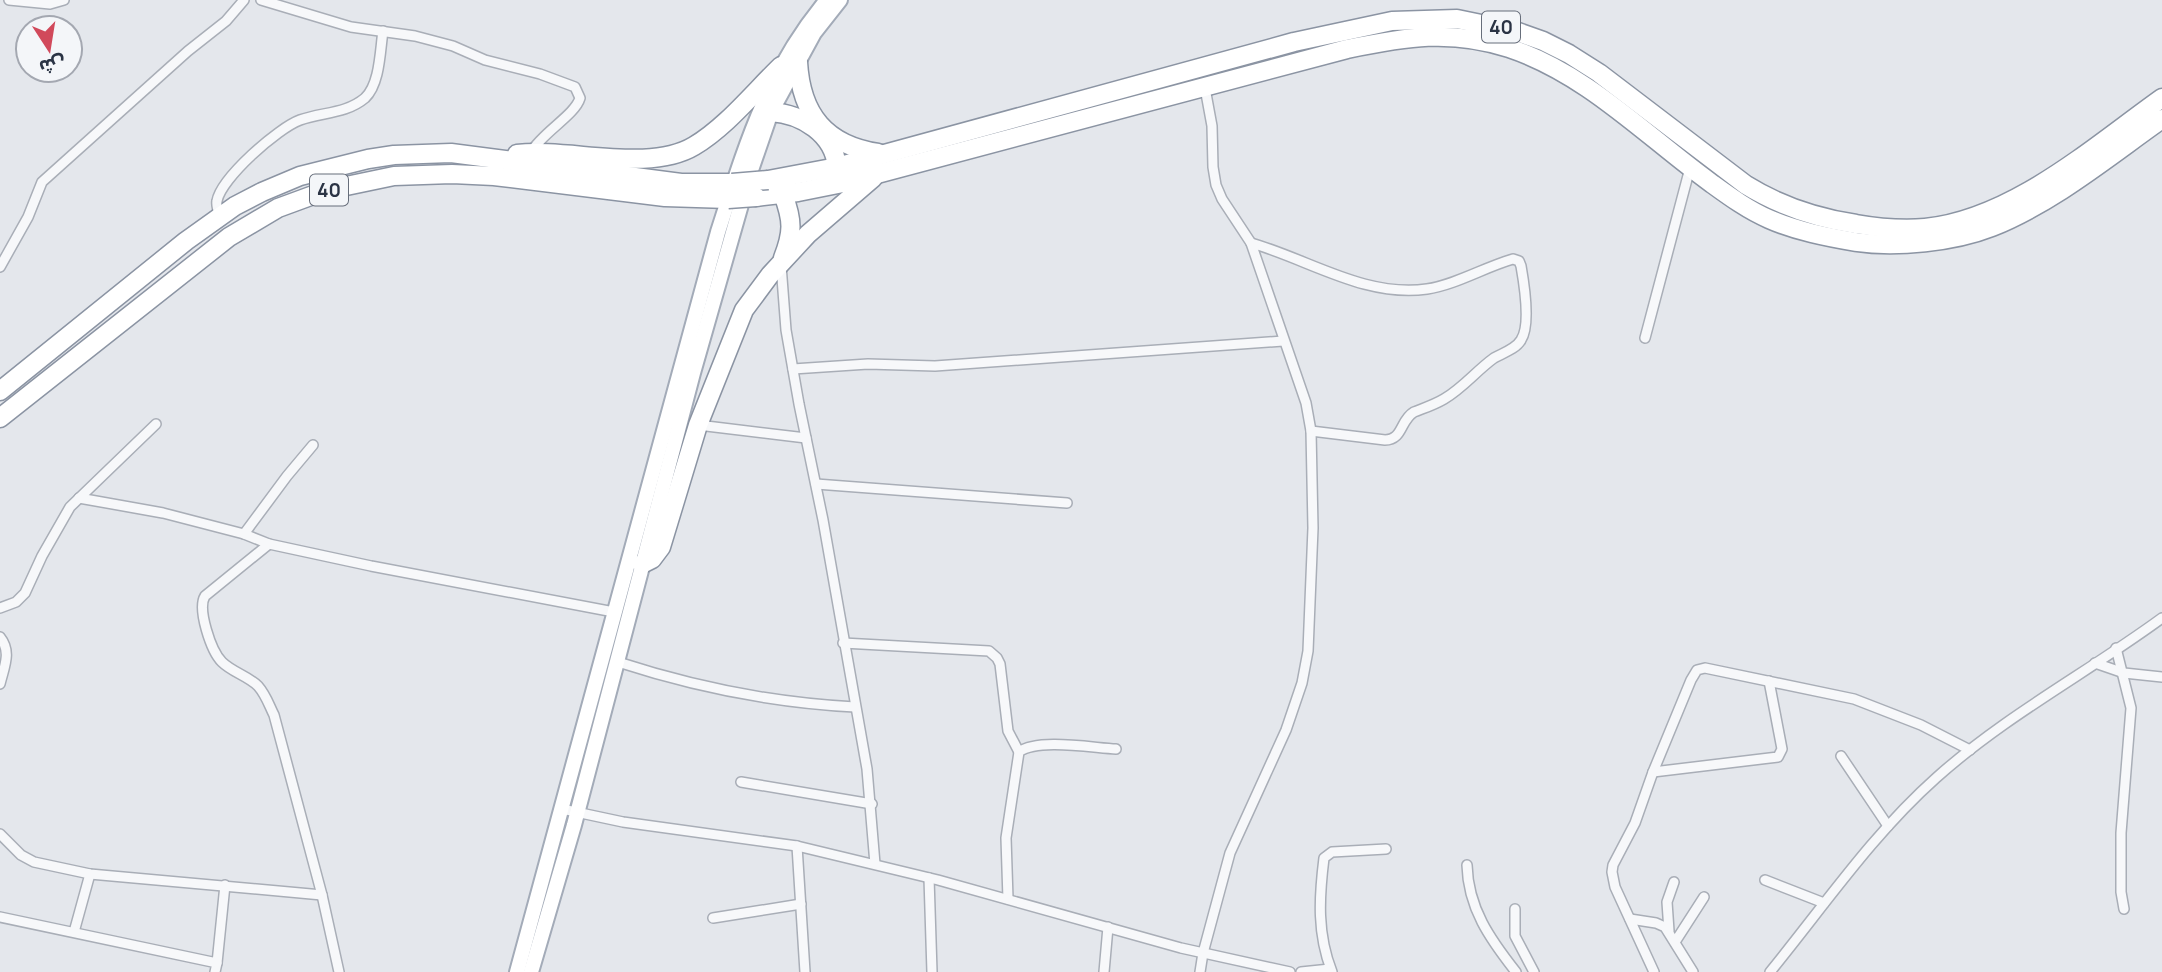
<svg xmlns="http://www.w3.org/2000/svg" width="2162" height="972" viewBox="0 0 2162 972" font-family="Manrope,'Noto Sans Arabic',sans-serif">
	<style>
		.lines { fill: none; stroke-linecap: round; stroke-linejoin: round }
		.street-casing { stroke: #a9aeb7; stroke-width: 12 }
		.primary-casing { stroke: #a3abb8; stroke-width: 18 }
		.highway-casing { stroke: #8b94a3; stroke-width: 21 }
		.street { stroke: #f7f8fa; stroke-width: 9 }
		.primary { stroke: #fff; stroke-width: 14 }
		.highway { stroke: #fff; stroke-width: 18 }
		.highway-bridge-casing { stroke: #8b94a3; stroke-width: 21; stroke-linecap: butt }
		.highway-bridge { stroke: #fff; stroke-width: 18 }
		.labels { text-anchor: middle; stroke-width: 5; stroke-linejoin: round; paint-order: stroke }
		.shield { fill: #f4f6f9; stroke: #676e7b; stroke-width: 2 }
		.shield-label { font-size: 19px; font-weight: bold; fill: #2b3445 }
	</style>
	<rect width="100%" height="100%" fill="#e4e7ec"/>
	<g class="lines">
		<defs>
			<g id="street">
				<polyline points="9,0 50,4 64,0"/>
				<path d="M261,0L351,27L415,36L453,46L485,60L540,74L575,87L580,98C575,115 543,132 531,152"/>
				<path d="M220,216C218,211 216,206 217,201C221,178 278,128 300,120C322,112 346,114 365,98C380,84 380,51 383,31"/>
				<path d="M1251,243C1308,259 1365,298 1427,289C1455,285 1485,267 1513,259L1519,261L1521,266C1524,283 1531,325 1521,340C1516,349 1503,353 1494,358C1476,371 1463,388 1444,399C1434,405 1424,408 1414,412C1400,420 1403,440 1385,440L1311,431"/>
				<polyline points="781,265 786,330 799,404 823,520 867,769 875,864"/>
				<polyline points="0,267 28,217 42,182 188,51 226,21 244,0"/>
				<polyline points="1645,338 1690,168"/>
				<polyline points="793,369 868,364 935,366 1283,341"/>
				<polyline points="698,425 806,438"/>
				<polyline points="816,484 1067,503"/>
				<polyline points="79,498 163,513 244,534 269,544 371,566 614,612"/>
				<polyline points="244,534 287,476 313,445"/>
				<path d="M269,544L205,596C197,609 211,651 222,662C232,672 248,676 258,686C266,695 269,705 274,715L322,895L339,972"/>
				<polyline points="0,608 16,602 25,593 42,556 70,507 156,424"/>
				<path d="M0,637C12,652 4,667 0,684"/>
				<polyline points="843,643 989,651 997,658 1000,664 1008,731 1019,752"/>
				<polyline points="2116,648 2131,708 2121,833 2121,892 2124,909"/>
				<path d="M618,662C695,687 774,703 855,707"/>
				<polyline points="2095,663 2124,673 2162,677"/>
				<polyline points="1841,756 1888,826"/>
				<polyline points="1653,772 1778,757 1782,749 1769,681"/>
				<polyline points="741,782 872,804"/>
				<polyline points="562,809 623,822 797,846 938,880 1181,948 1290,972"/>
				<polyline points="0,834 21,855 34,862 90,874 322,895"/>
				<polyline points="797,846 805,972"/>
				<path d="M1467,865C1468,908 1490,939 1516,972"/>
				<polyline points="929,878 932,972"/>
				<polyline points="1765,880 1824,903"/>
				<path d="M1008,899L1006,838L1019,752C1038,738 1093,748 1116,749"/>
				<polyline points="1515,909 1515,936 1534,972"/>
				<polyline points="0,917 217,963 215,972"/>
				<polyline points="713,918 801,904"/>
				<polyline points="1630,919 1656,923 1665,927 1693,972"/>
				<polyline points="1669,931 1667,902 1674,882"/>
				<polyline points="74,932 90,874"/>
				<polyline points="1675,942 1704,897"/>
				<polyline points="217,963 225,885"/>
				<polyline points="1104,972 1108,927"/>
				<polyline points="1200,972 1203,953 1230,853 1286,730 1302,683 1308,651 1313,528 1311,431 1306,403 1251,243 1222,199 1216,185 1213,167 1212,126 1205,88"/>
				<polyline points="1301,972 1330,969"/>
				<path d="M1332,972C1317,934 1319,898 1324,858L1332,852L1386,849"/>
				<polyline points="1654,972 1615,887 1612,872 1613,865 1635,823 1653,772 1691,680 1697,670 1705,668 1854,699 1921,725 1970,750"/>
				<path d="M1770,972C1824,906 1872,835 1936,778C2005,716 2087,673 2162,618"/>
			</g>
			<g id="primary">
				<path d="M517,972L718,232C746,145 767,72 827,0"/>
				<polyline points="531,972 574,825 693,373 750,173 771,112 814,33 840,0"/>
			</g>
			<g id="highway">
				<path d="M798,62C801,115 826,145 878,153"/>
				<path d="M771,112C802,114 834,134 837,167"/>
				<path d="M517,154C569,148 649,173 694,146C726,127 754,92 781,66"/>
				<path d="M768,180L837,167L1294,42L1392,21L1457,19L1515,31L1543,41L1569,54L1599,73L1746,185C1780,206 1816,218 1856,224C1879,228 1901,230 1925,228C2013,219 2093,147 2162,98"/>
				<path d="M783,194C793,221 793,232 783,258"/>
				<path d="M756,197L798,192L843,183L1347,49C1405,37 1451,29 1509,48C1587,74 1645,135 1711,183C1729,196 1748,210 1769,219C1796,231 1827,237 1856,242C1896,248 1954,242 1992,227C2054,202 2108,157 2162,119"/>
				<polyline points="0,391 186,241 235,206 262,192 300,176 368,159 394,155 451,153 681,183 732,183"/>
				<polyline points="0,418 229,237 278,208 327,190 394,176 452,174 494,176 665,197 728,199"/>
				<polyline points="642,564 652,559 661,547 698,425 744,310 770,275 808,234 873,178"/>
			</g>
		</defs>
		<!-- street casing -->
		<use href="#street" class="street-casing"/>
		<!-- primary casing -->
		<use href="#primary" class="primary-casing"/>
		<!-- highway casing -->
		<use href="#highway" class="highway-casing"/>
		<!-- street -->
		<use href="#street" class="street"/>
		<!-- primary -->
		<use href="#primary" class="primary"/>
		<!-- highway -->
		<use href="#highway" class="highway"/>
		<defs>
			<g id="highway-bridge">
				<polyline points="732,183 768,180"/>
				<polyline points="728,199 756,197"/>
			</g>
		</defs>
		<!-- highway-bridge casing -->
		<use href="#highway-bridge" class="highway-bridge-casing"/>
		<!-- highway-bridge -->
		<use href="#highway-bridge" class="highway-bridge"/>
	</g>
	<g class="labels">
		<!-- shield labels -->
		<g class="shield">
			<rect x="1482" y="11.5" width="38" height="31" rx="5"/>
			<rect x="310" y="174.5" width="38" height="31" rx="5"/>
		</g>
		<g class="shield-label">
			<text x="1501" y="34">40</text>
			<text x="329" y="197">40</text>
		</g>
	</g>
	<!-- north arrow -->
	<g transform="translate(49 49) rotate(168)"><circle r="33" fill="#f4f6f9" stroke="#a4a8b1" stroke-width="2"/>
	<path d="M0-5L12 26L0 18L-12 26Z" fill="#d1495b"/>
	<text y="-10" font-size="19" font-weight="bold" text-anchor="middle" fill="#2b3445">ش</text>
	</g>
</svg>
